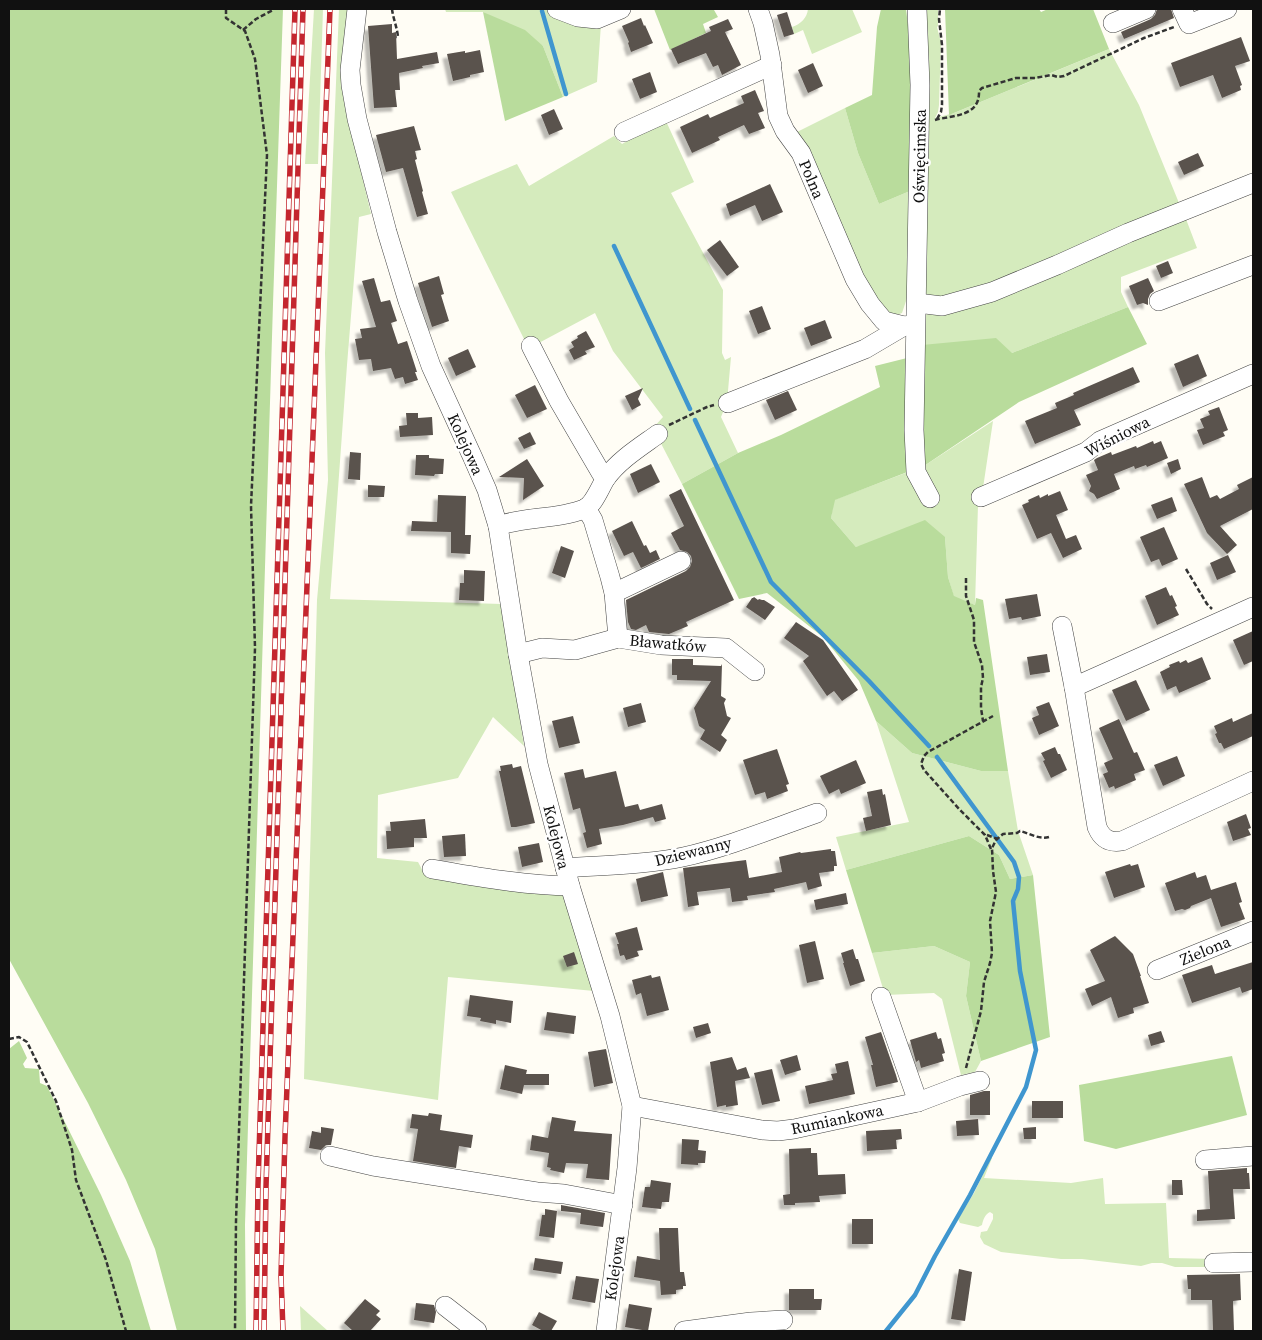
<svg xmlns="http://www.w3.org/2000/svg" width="1262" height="1340" viewBox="0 0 1262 1340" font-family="'Source Serif 4',serif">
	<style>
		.green { fill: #d5ebbd }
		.forest { fill: #b9dc9c }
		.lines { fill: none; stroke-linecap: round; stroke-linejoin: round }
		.stream { stroke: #3f96cf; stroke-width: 4.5 }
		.building { fill: #5a524d; filter: url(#shadow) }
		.minor-casing { stroke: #444; stroke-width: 20 }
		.path { stroke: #333; stroke-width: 2.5; stroke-dasharray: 5 2.5; stroke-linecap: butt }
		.minor { stroke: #fff; stroke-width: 19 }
		.rail-casing { stroke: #c4262e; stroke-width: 5.5 }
		.rail { stroke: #fff; stroke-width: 4; stroke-dasharray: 11; stroke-linecap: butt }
		.labels { text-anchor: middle; stroke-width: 5; stroke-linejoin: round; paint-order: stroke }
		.street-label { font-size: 16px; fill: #111; stroke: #fff }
	</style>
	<defs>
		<filter id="shadow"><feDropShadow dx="-4.5" dy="4.5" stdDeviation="1" flood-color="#0004"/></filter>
	</defs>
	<rect width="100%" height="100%" fill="#fffdf5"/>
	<!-- green -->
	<g class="green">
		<polygon points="314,9 323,9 318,164 305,164"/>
		<polygon points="339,9 348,9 341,80 346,108 371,214 359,217 347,365 330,599 502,604 524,746 493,717 458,778 378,795 377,858 418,862 425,875 566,894 594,991 448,977 438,1100 304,1079 317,600 328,480 325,353"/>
		<polygon points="445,9 546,9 571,20 601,24 597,82 563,97 543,46 483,12 446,12"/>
		<path d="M808,9H852L862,32L812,54L803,30L794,34L792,27C801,24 807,18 808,9Z"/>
		<polygon points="924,9 938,9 938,26 937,27 940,39 941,39 939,105 938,112 935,118 954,113 1109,49 1139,105 1179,203 972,295 925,299"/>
		<polygon points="845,108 858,153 879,204 910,191 912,283 902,313 894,316 884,311 859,275 795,133"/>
		<polygon points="665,119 694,182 671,193 723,290 722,353 725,360 731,357 727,402 721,417 738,453 682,484 653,428 663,417 613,351 595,313 535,345 525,341 451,192 517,164 529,186 614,136 622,144"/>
		<polygon points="1186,219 1197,248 1121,277 1121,292 1128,307 1012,353 922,345 924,315 960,309"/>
		<polygon points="993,421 983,488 978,505 975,605 954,597 948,577 945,537 856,547 831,518 834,500 924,466"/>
		<polygon points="876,721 912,753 981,771 1008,771 1018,831 1033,875 1010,879 999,855 969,836 846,870 836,837 909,822"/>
		<polygon points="934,946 970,962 966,996 981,1061 975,1072 961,1075 942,999 934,993 885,995 872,953"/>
		<path d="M991,1158H992L984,1178L1071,1183L1103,1178L1105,1204L1166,1203L1169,1258L1217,1259L1223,1253H1228V1255L1210,1267H1175L1162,1263H1152L1141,1266L1082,1259H1061L1001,1252L984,1244L980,1237L981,1232L987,1231L993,1219V1214L990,1212C985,1214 983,1220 982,1225L978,1227C972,1226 966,1224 960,1223L958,1219L974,1193Z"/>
		<polygon points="300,1306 328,1331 301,1331"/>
	</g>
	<!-- forest -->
	<g class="forest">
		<polygon points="9,9 283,9 273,304 245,1225 246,1331 177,1331 155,1249 126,1180 88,1103 9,959"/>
		<polygon points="654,9 718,9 714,10 718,17 703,24 706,33 670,50"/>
		<polygon points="881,9 906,9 914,73 910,191 879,204 858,153 845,108 872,95 877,27"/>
		<polygon points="945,9 1039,9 1041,12 1048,9 1093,9 1109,49 949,115"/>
		<polygon points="483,12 525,30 543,46 563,97 505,121"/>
		<polygon points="1128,307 1147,344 1019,402 924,466 921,454 922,345 996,338 1012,353"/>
		<polygon points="911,357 910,471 835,500 831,518 856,547 925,520 945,537 948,577 954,596 975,605 976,598 983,600 1008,771 981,771 912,753 876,721 859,681 823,637 767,593 739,599 682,484 738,453 781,435 880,387 875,366"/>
		<polygon points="969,836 999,855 1010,879 1033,875 1050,1037 981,1061 966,996 970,962 934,946 872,953 846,870"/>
		<polygon points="19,1041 27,1058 23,1064 25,1068 39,1069 40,1083 47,1086 101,1195 130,1261 151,1331 9,1331 9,1049"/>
		<polygon points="1232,1056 1247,1115 1116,1149 1084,1141 1079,1085"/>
	</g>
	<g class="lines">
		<!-- stream -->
		<g class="stream">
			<polyline points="542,11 566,94"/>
			<polyline points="614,246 690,409"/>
			<polyline points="695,420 771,582 869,681 929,746"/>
			<polyline points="886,1331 915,1295 935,1256 970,1195 1026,1087 1036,1050 1020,971 1013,901 1018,889 1019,877 1014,862 937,757"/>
		</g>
	</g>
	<!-- building -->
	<g class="building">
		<polygon points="1157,9 1171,9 1174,18 1124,39 1121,32 1151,19 1155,15"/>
		<polygon points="787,12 794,34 784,37 777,15"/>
		<polygon points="641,18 644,26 645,25 653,43 631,52 628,43 629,42 622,26"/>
		<polygon points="728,19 733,29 725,32 741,65 722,75 718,65 713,67 706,53 678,64 671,49 711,31 709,27"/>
		<polygon points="392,24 392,33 396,32 397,59 437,52 439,63 422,66 423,68 399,73 400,90 395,90 397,107 374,108 368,26"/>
		<polygon points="1241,37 1250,61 1235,66 1242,85 1240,86 1241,90 1222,98 1213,75 1180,87 1171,63"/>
		<polygon points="480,50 484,72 470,75 470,77 453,81 447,54 465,51 465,53"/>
		<polygon points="813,63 823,86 808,93 798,70"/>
		<polygon points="650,72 657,92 640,99 632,79"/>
		<polygon points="755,90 764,111 758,113 765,128 749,134 744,125 718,137 720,140 692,153 680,127 708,114 710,118 744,103 741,96"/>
		<polygon points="554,109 563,129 549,135 541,115"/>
		<polygon points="414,126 421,150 415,151 417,159 415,160 423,191 422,192 428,214 417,217 403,168 386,172 376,135"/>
		<polygon points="1198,153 1204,166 1184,175 1178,162"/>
		<polygon points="770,184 783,212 762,221 755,205 730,216 726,204"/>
		<polygon points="720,240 739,267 727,276 707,250"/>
		<polygon points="1168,261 1173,273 1161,278 1156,266"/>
		<polygon points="439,276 444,294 441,295 449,321 432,327 418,283"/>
		<polygon points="374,278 381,302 390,300 397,321 391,323 398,344 407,341 417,372 415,372 418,380 405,384 403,377 395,379 391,368 373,371 371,359 359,360 355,339 362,338 360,329 376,327 362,281"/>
		<polygon points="1148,278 1154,291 1150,294 1148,299 1148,305 1143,303 1137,305 1129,286"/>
		<polygon points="762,306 771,329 758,334 749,311"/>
		<polygon points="825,320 832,338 811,346 804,328"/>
		<polygon points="586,331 595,347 585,351 587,354 574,360 569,350 574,347 571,342 578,338 577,336"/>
		<polygon points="468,349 476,367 456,376 448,358"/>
		<polygon points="1198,354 1207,376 1183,387 1174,364"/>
		<polygon points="1133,367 1140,382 1074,410 1081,425 1035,444 1025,421 1057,408 1055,403 1074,395 1073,393"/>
		<polygon points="535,385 547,409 527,418 515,395"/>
		<polygon points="643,388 638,399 641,405 632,410 625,396"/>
		<polygon points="788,391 797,410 775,420 766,400"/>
		<polygon points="1219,407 1228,430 1223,432 1225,436 1203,445 1197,430 1204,428 1200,419 1210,415 1208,411"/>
		<polygon points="406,413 418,413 418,418 432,417 433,435 400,437 399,426 407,425"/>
		<polygon points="530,432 536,444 524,449 518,438"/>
		<polygon points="1153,441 1154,444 1161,441 1168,458 1147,467 1146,465 1135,469 1134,466 1114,474 1120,489 1097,499 1094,494 1089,491 1091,486 1086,475 1098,470 1094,460 1097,458 1111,452 1112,455 1136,446 1137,448"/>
		<polygon points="350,452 361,453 360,480 348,479"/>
		<polygon points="416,455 429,455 429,458 444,459 443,474 435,474 434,476 415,475"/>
		<polygon points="527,459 544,486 523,500 524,478 499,477"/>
		<polygon points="1178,459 1181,469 1171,474 1167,463"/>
		<polygon points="651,464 660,482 638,493 630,474"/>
		<polygon points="1202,477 1210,498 1217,495 1220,499 1239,489 1237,485 1253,477 1253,509 1220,526 1237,545 1227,554 1207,533 1184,484"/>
		<polygon points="368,485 385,486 384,497 368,497"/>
		<polygon points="681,489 734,600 686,622 688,626 669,634 649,632 646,625 636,630 631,629 628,622 626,600 686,571 690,567 692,561 691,556 687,552 680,550 671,533 684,526 669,495"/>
		<polygon points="1060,491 1068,510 1056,515 1066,539 1076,535 1082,549 1063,558 1051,533 1037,539 1022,505 1029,502 1028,500 1039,495 1040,498 1048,494 1048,496"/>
		<polygon points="438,495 466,496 465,535 471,535 470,554 451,553 451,532 411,531 412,521 437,522"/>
		<polygon points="1172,497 1177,511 1157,519 1151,505"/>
		<polygon points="632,521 644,546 646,545 650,553 656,550 660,559 641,568 633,552 624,556 612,531"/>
		<polygon points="1164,527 1178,559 1162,566 1159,559 1151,562 1140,537"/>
		<polygon points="561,546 574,551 565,578 552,573"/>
		<polygon points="1228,555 1236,572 1217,580 1210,563"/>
		<polygon points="464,570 485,571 484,601 459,600 460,583 464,583"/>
		<polygon points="1166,587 1170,596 1172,595 1177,606 1175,607 1179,615 1157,625 1145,596"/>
		<polygon points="1037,594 1041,616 1022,620 1021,617 1009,619 1005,599"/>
		<polygon points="754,597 758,600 759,599 762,600 764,600 775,607 765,620 746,607 752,598 753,598"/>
		<polygon points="796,622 823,640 858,690 842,701 834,691 827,696 803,661 809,656 784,638"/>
		<polygon points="1253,631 1253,661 1244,665 1233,640"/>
		<polygon points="1047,654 1050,672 1030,675 1027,657"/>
		<polygon points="1202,657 1211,679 1179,693 1176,686 1167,690 1160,672 1170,667 1169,665 1179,661 1180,663 1186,660 1188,663"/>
		<polygon points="672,659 693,659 693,665 721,666 722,664 721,696 726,699 724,703 727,716 731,718 721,735 727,740 720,752 700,739 705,730 699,726 694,708 711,681 677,680 677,675 672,675"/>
		<polygon points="1136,680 1150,710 1126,721 1112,690"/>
		<polygon points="1049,702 1059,726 1039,735 1032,718 1039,715 1036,707"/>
		<polygon points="641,703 646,722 628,727 623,708"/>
		<polygon points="1253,713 1253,736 1224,749 1221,743 1219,743 1215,734 1217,733 1214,726 1232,718 1233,722"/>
		<polygon points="573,716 580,743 559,748 552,721"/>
		<polygon points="1119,719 1134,753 1137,752 1145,770 1134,774 1136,780 1115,789 1114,786 1109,788 1103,774 1108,772 1104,763 1113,759 1099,728"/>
		<polygon points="1055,747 1058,754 1060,754 1067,770 1051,778 1043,761 1045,760 1041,753"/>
		<polygon points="777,749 789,784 786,785 788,791 767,799 765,792 755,795 743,760"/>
		<polygon points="1177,756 1185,776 1163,786 1154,765"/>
		<polygon points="856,760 866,783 841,794 839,789 829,794 820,776"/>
		<polygon points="512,764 513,768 521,766 535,823 516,827 511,827 499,771 501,771 500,766"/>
		<polygon points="583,769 585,778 616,771 625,807 638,804 640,810 662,804 666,819 655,822 653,817 623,825 599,829 602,844 587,848 583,833 586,832 580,808 573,810 564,773"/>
		<polygon points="882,789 883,795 885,794 891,825 866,831 863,818 872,816 867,792"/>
		<polygon points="1246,814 1251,828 1248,829 1251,835 1233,841 1227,822"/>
		<polygon points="425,819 427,838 414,838 414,847 387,849 386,831 391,831 390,822"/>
		<polygon points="465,834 466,856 444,857 442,836"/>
		<polygon points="539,843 543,862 522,867 518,847"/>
		<polygon points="831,849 831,851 835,851 837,866 834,866 834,871 819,873 822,886 808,890 806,882 774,889 775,892 747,896 748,900 732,902 730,888 697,892 699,905 688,907 683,868 746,860 749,878 782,872 779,857 800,852 801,853"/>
		<polygon points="1130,864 1131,866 1138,864 1145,887 1114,898 1105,872"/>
		<polygon points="663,872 668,896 641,902 636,879"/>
		<polygon points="1195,872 1197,878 1206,875 1211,890 1236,882 1242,902 1239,903 1245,919 1221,927 1211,898 1191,906 1190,908 1185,910 1182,909 1175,911 1165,883"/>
		<polygon points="846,893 848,904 816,910 814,900"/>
		<polygon points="637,927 643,950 637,951 639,956 626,960 624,955 620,956 617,944 619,944 615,933"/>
		<polygon points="1115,936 1133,954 1141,976 1140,976 1149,1003 1133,1008 1134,1013 1118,1018 1111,997 1092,1006 1085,989 1105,981 1090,950"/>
		<polygon points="815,941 824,979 807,983 799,945"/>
		<polygon points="853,949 856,959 858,959 865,981 850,986 843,963 844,963 841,953"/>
		<polygon points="574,952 578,964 567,967 563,956"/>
		<polygon points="1253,962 1253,989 1242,993 1240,987 1192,1003 1182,975 1212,965 1215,974"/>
		<polygon points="651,975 652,978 660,976 669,1010 647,1016 641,993 636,995 632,980"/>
		<polygon points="470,995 513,1001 511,1023 496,1020 496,1024 480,1021 481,1018 467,1016"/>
		<polygon points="547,1012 576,1016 574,1034 544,1030"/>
		<polygon points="708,1023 711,1033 696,1038 693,1027"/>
		<polygon points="1161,1031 1165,1042 1151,1046 1148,1035"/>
		<polygon points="881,1032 896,1075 898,1082 876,1087 871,1065 873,1065 865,1037"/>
		<polygon points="936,1032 938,1039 941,1038 945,1053 942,1054 944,1061 921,1068 919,1060 916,1062 910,1040"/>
		<polygon points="606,1049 613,1083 594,1087 588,1052"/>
		<polygon points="797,1055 801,1070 785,1075 780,1060"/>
		<polygon points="732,1057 737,1070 746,1067 750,1078 735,1081 738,1105 726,1107 726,1105 717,1107 710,1062"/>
		<polygon points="848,1061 855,1094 809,1104 805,1086 833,1080 831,1074 837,1073 835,1064"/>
		<polygon points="505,1065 527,1070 526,1074 549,1074 549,1085 524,1085 522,1094 500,1089"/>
		<polygon points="772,1069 780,1101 762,1105 754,1073"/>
		<polygon points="984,1091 990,1091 990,1115 970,1115 970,1095"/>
		<rect x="1032" y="1101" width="31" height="17"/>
		<polygon points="429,1113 442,1115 440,1130 473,1135 471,1148 459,1146 456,1168 413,1161 418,1129 410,1128 412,1114 428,1116"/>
		<polygon points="552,1117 576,1121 574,1131 612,1134 609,1180 586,1178 588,1164 566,1163 564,1173 550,1170 551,1168 547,1167 549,1153 530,1150 532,1135 548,1138"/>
		<polygon points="978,1119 979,1135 957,1136 956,1121"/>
		<polygon points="321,1127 334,1129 331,1145 326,1145 321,1150 309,1148 312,1131 321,1133"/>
		<polygon points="1036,1127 1036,1139 1024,1139 1023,1128"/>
		<polygon points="901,1129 902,1139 896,1140 897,1149 867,1151 866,1131"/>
		<polygon points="682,1139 699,1140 698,1150 706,1151 705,1163 698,1163 698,1165 681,1164"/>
		<polygon points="811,1148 811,1153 817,1153 818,1175 845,1174 846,1194 819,1196 820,1202 795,1203 795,1205 784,1205 783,1195 790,1194 789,1149"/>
		<polygon points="1247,1168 1247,1173 1249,1173 1250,1189 1233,1189 1235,1219 1197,1221 1197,1210 1210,1209 1208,1171"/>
		<polygon points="651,1180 671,1183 669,1202 662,1202 661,1209 642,1207 645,1187 650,1187"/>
		<polygon points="1172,1180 1182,1180 1183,1195 1172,1195"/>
		<polygon points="561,1205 605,1213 603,1227 580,1224 581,1213 561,1211"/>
		<polygon points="545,1209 557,1211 554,1238 539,1236 542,1215 545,1215"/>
		<rect x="852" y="1219" width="21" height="25"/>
		<polygon points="659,1228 678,1228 680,1272 684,1272 686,1286 683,1286 683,1289 676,1290 676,1294 661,1295 660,1281 634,1277 637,1256 660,1260"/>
		<polygon points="535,1258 563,1262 561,1274 533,1270"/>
		<polygon points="959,1269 972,1272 965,1321 951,1319"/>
		<polygon points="1240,1274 1241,1300 1233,1301 1234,1331 1213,1331 1212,1300 1191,1300 1191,1289 1188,1289 1187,1275"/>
		<polygon points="576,1276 599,1279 595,1303 572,1299"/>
		<polygon points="789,1289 814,1289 814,1299 822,1299 821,1310 789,1310"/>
		<polygon points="365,1299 380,1311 376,1315 381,1319 370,1331 353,1331 344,1323"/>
		<polygon points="416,1303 434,1305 436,1312 434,1323 414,1320"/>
		<polygon points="629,1304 652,1308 648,1331 625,1327"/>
		<polygon points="539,1312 557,1321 551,1331 543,1331 532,1325"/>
	</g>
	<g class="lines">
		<defs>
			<g id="minor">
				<polyline points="357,9 350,70 351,85 357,119 387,232 408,301 431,366 473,458 487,490 498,526 518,654 538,764 570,886 610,1016 632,1106 627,1168 606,1331"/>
				<polyline points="557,9 578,17 597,19 621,9"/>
				<polyline points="758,9 763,23 770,55 778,116 785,131 801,153 855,279 870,304 884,321 904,326"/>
				<polyline points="917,9 920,85 914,430 916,472 930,498"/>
				<polyline points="1182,9 1189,24 1227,9"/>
				<polyline points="1113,23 1146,9"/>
				<polyline points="624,132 772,65"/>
				<polyline points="1159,301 1253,265"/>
				<polyline points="917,303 942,306 992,292 1057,265 1128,233 1253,183"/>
				<polyline points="531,346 559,401 601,473 606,478"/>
				<polyline points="728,403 865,349 904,326 910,325"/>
				<polyline points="981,497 1086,452 1100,441 1253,374"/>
				<polyline points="586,508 593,520 610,577 614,593 618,638"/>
				<path d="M498,526C525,516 556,520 584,509C594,505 600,487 606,478C619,460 640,447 658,434"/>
				<polyline points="614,593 681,561"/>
				<path d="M1062,626L1074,687L1097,827C1102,839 1110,843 1122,841L1253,781"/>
				<polyline points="518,654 542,648 575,650 618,638 661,645 726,648 755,671"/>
				<polyline points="1074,687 1253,607"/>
				<path d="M565,868C604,865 644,865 683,857C728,847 774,828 817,813"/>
				<path d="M432,869C477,877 524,885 570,886"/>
				<polyline points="1157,970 1253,931"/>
				<polyline points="881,997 918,1102"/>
				<polyline points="632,1106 762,1130 778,1131 794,1129 918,1102 960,1086 980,1081"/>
				<polyline points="330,1156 373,1166 537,1192 564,1194 623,1205"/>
				<polyline points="1205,1160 1253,1156"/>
				<polyline points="1214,1263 1253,1262"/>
				<polyline points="445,1306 477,1331"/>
				<polyline points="684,1331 751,1322 783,1320"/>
			</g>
		</defs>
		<!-- minor casing -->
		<use href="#minor" class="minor-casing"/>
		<!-- path -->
		<g class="path">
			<polyline points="226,9 226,18 245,31 255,59 267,155 251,506 255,648 236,1221 235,1331"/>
			<path d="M392,9C393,18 397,27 398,37H396"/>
			<polyline points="243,30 256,19 273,10"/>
			<polyline points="937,119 941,112 942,105 942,45 939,19 940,9"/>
			<path d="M935,120C953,115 980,117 979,91L982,88L1016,78H1035L1051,75L1058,77L1064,76L1144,38L1174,27"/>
			<polyline points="669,425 707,407 714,405"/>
			<polyline points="1186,569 1207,604 1212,609"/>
			<polyline points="966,578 966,596 974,620 974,642 982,665 983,678 981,687 981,708 983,721"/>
			<polyline points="987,835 998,839"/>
			<polyline points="991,849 985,835 960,810 924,770 921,764 924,756 928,752 993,716"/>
			<polyline points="9,1039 19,1037 27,1042 56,1101 72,1150 76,1180 106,1260 126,1331"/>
			<path d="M966,1068L981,1011L984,982L990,963L992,953L990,921L996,892L993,871L992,848L996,840L1003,834L1017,833L1020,831C1029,833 1039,840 1049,837"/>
		</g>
		<!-- minor -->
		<use href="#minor" class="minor"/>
		<defs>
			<g id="rail">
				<polyline points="256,1331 258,1185 295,9"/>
				<polyline points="264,1331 266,1187 303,9"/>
				<polyline points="283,1331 281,1276 285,1137 330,9"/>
			</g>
		</defs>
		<!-- rail casing -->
		<use href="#rail" class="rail-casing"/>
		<!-- rail -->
		<use href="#rail" class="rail"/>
	</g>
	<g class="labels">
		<!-- street labels -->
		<g class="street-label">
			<text transform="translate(919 156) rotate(-89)" y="6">Oświęcimska</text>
			<text transform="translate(812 179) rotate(67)" y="6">Polna</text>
			<text transform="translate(1117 436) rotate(-27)" y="6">Wiśniowa</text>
			<text transform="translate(466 444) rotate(66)" y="6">Kolejowa</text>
			<text transform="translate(668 643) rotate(5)" y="6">Bławatków</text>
			<text transform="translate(557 837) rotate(76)" y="6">Kolejowa</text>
			<text transform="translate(693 851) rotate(-14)" y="6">Dziewanny</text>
			<text transform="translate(1205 950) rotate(-22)" y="6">Zielona</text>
			<text transform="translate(837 1119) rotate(-12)" y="6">Rumiankowa</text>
			<text transform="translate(614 1268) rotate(-82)" y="6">Kolejowa</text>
		</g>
	</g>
	<!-- border -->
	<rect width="1262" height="1340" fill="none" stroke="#111111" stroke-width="20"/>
</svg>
